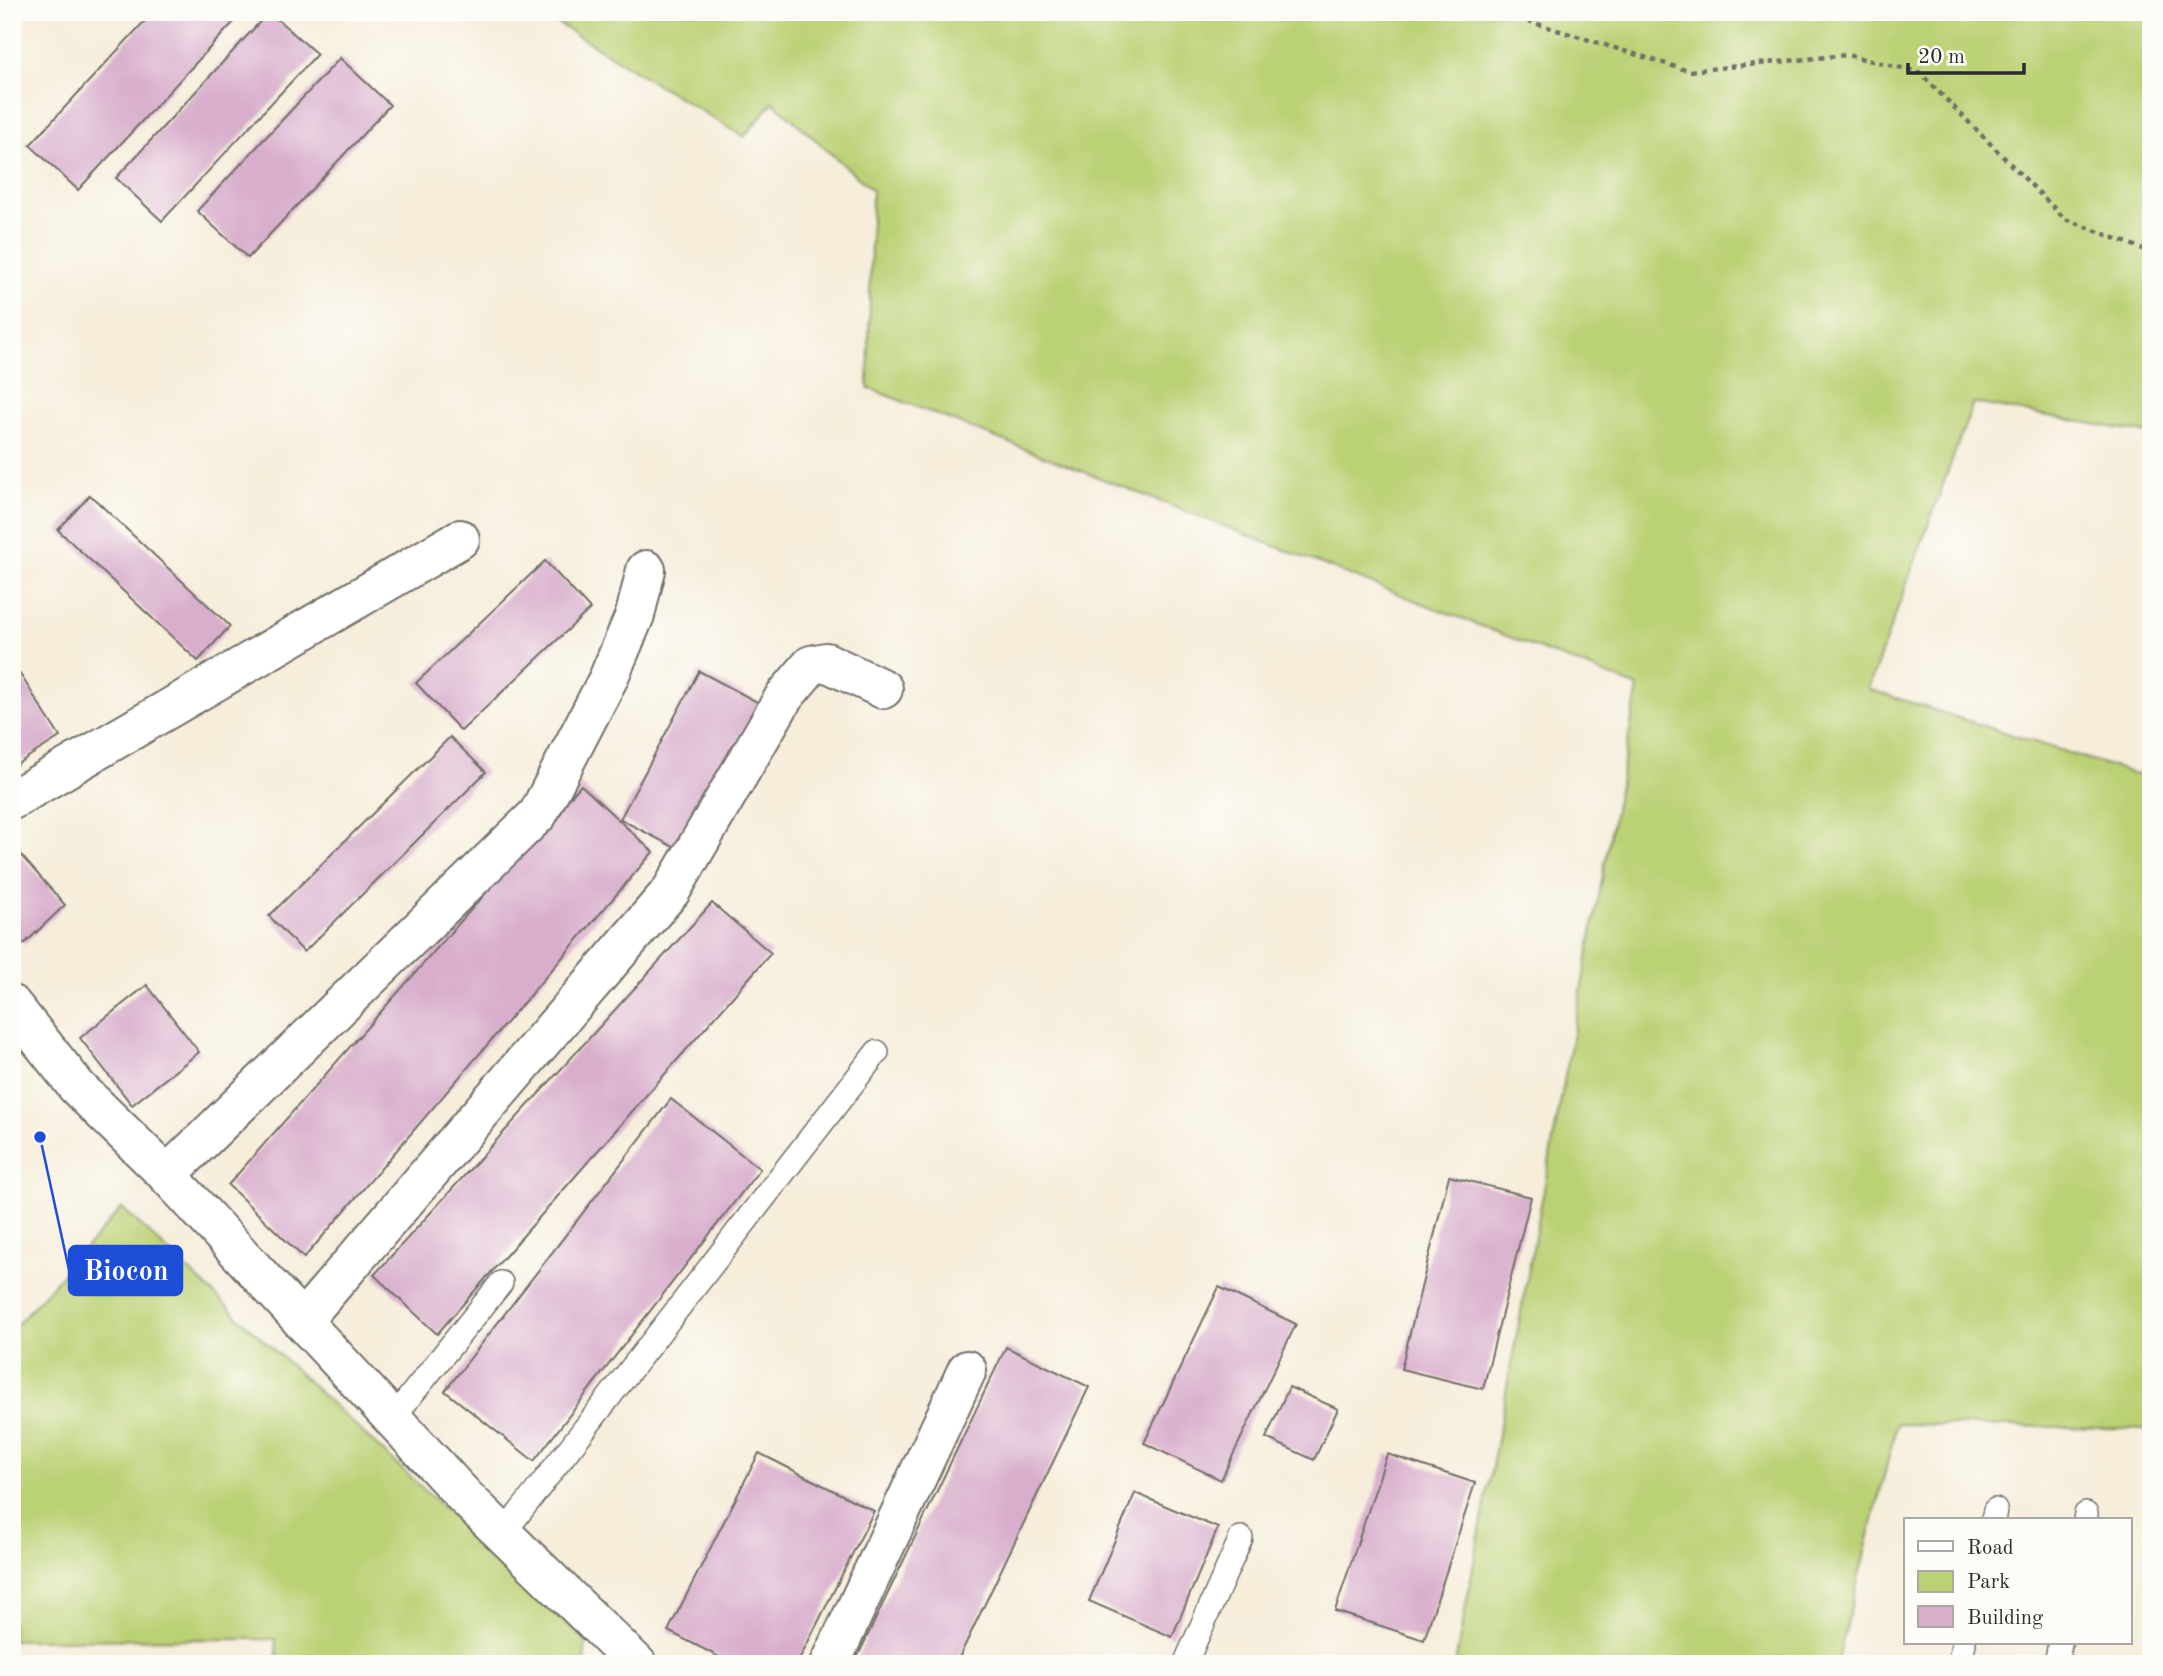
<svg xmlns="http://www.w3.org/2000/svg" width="2163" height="1676" viewBox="0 0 2163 1676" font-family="'Old Standard TT',serif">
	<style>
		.green { fill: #bbd175; stroke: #737e50; stroke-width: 2 }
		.building { fill: #d8aecc }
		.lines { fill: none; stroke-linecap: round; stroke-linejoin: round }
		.service-casing { stroke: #726f68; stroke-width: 26 }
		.minor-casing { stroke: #726f68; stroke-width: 42 }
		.path { stroke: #726f68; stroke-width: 4.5; stroke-dasharray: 5 5; stroke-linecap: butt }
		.service { stroke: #fff; stroke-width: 23 }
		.minor { stroke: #fff; stroke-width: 38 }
		.leader { fill: none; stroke: #1d4ed8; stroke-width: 2.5 }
		.callout-dot { fill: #1d4ed8; stroke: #fdfcf7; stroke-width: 2.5 }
		.callout { fill: #1d4ed8; stroke: #1d4ed8; stroke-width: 2.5 }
		.callout-label { font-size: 28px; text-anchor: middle; font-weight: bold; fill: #fff }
	</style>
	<rect width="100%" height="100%" fill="#fdfcf7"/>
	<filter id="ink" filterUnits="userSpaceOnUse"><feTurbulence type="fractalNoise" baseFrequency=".0143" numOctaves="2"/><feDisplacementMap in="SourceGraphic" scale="14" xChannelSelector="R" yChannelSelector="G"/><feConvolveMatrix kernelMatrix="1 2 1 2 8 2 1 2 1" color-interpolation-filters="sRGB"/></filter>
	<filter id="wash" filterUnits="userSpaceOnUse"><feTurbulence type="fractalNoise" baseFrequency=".00686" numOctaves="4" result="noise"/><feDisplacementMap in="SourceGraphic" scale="28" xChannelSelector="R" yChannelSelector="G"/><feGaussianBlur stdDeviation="1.57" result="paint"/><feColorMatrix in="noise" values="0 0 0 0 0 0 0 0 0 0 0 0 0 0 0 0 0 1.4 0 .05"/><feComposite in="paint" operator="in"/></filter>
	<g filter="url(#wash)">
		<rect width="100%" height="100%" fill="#f6edda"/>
		<!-- green -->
		<g class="green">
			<polygon points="539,12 2151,12 2151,434 1973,403 1868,689 2151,779 2151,1429 1897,1424 1837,1664 1455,1664 1638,687 868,388 872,190 773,102 744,137"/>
			<polygon points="122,1208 586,1641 584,1664 277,1664 276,1639 12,1640 12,1330"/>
		</g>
		<g id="blocks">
			<!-- building -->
			<g class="building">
				<polygon points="153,12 243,12 78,190 30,145"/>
				<polygon points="269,12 317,54 162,221 116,178"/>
				<polygon points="340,58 390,105 248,258 197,211"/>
				<polygon points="90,495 230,626 198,661 58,530"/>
				<polygon points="545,561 590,609 461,731 416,683"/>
				<polygon points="699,671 759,703 681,851 620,819"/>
				<polygon points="20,674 60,737 12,767 12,679"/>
				<polygon points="450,737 486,772 304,952 269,916"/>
				<polygon points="581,785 653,852 304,1258 228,1185"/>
				<polygon points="19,853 65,905 24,944 12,932 12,859"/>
				<polygon points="712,903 771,953 437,1334 374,1275"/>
				<polygon points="147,985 199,1052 132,1105 80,1038"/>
				<polygon points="671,1099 760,1169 534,1461 445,1391"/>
				<polygon points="1449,1176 1531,1197 1483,1389 1401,1369"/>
				<polygon points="1219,1287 1296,1324 1221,1480 1144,1443"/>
				<polygon points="1006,1347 1089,1387 956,1664 854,1664"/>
				<polygon points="1289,1387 1338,1409 1314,1460 1266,1438"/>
				<polygon points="759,1453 874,1511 797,1664 733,1664 668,1631"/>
				<polygon points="1387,1454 1475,1483 1424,1640 1335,1611"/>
				<polygon points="1135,1493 1218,1528 1172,1637 1089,1601"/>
			</g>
		</g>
	</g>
	<g filter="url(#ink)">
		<use href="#blocks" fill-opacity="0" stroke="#726f68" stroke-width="2"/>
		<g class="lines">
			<defs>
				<g id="service">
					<polyline points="392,1419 501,1283"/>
					<polyline points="1993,1520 1995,1510"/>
					<polyline points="2085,1520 2086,1514"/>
					<polyline points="503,1534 877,1052"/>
					<polyline points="1185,1664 1241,1538"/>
					<polyline points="1959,1664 1964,1643"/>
					<polyline points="2056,1664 2060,1643"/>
				</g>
				<g id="minor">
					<polyline points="12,800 460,539"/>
					<polyline points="12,1005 77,1087 167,1175 465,1497 637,1664"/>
					<polyline points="167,1175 538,814 608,679 635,615 646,570"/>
					<polyline points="302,1321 671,891 784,697 811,665 826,662 883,689"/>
					<polyline points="830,1664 967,1370"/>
				</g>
			</defs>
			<!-- service casing -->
			<use href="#service" class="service-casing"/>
			<!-- minor casing -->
			<use href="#minor" class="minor-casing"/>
			<!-- path -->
			<g class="path">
				<polyline points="717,12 717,18"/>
				<polyline points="1499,12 1689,71 1847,55 1919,72 2065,219 2151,252"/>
			</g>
			<!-- service -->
			<use href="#service" class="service"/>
			<!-- minor -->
			<use href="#minor" class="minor"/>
		</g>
	</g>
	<!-- callouts -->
	<path class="leader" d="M40 1137L69 1270"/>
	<circle class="callout-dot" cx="40" cy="1137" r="7"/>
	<rect class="callout" x="69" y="1246" width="113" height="49" rx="7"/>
	<g class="callout-label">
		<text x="126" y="1280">Biocon</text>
	</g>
	<!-- margin -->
	<rect width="2163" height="1676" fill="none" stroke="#fdfcf7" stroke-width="42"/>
	<!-- legend -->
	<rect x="1904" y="1518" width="228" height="126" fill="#fdfcf7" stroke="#a9a8a5" stroke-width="2"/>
	<rect x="1918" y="1541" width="35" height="10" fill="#ffffff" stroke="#a9a8a5" stroke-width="2"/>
	<text x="1967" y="1554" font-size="21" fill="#2b2b2b">Road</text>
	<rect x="1918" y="1571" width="35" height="21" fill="#bbd175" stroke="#a9a8a5" stroke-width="2"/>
	<text x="1967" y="1588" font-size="21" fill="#2b2b2b">Park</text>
	<rect x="1918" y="1606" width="35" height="21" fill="#d8aecc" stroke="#a9a8a5" stroke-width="2"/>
	<text x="1967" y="1624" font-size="21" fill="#2b2b2b">Building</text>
	<!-- scale -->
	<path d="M1908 63v10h116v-10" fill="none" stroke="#2b2b2b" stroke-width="3.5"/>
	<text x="1918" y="63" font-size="21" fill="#2b2b2b" stroke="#fdfcf7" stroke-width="5" paint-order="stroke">20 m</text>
</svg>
